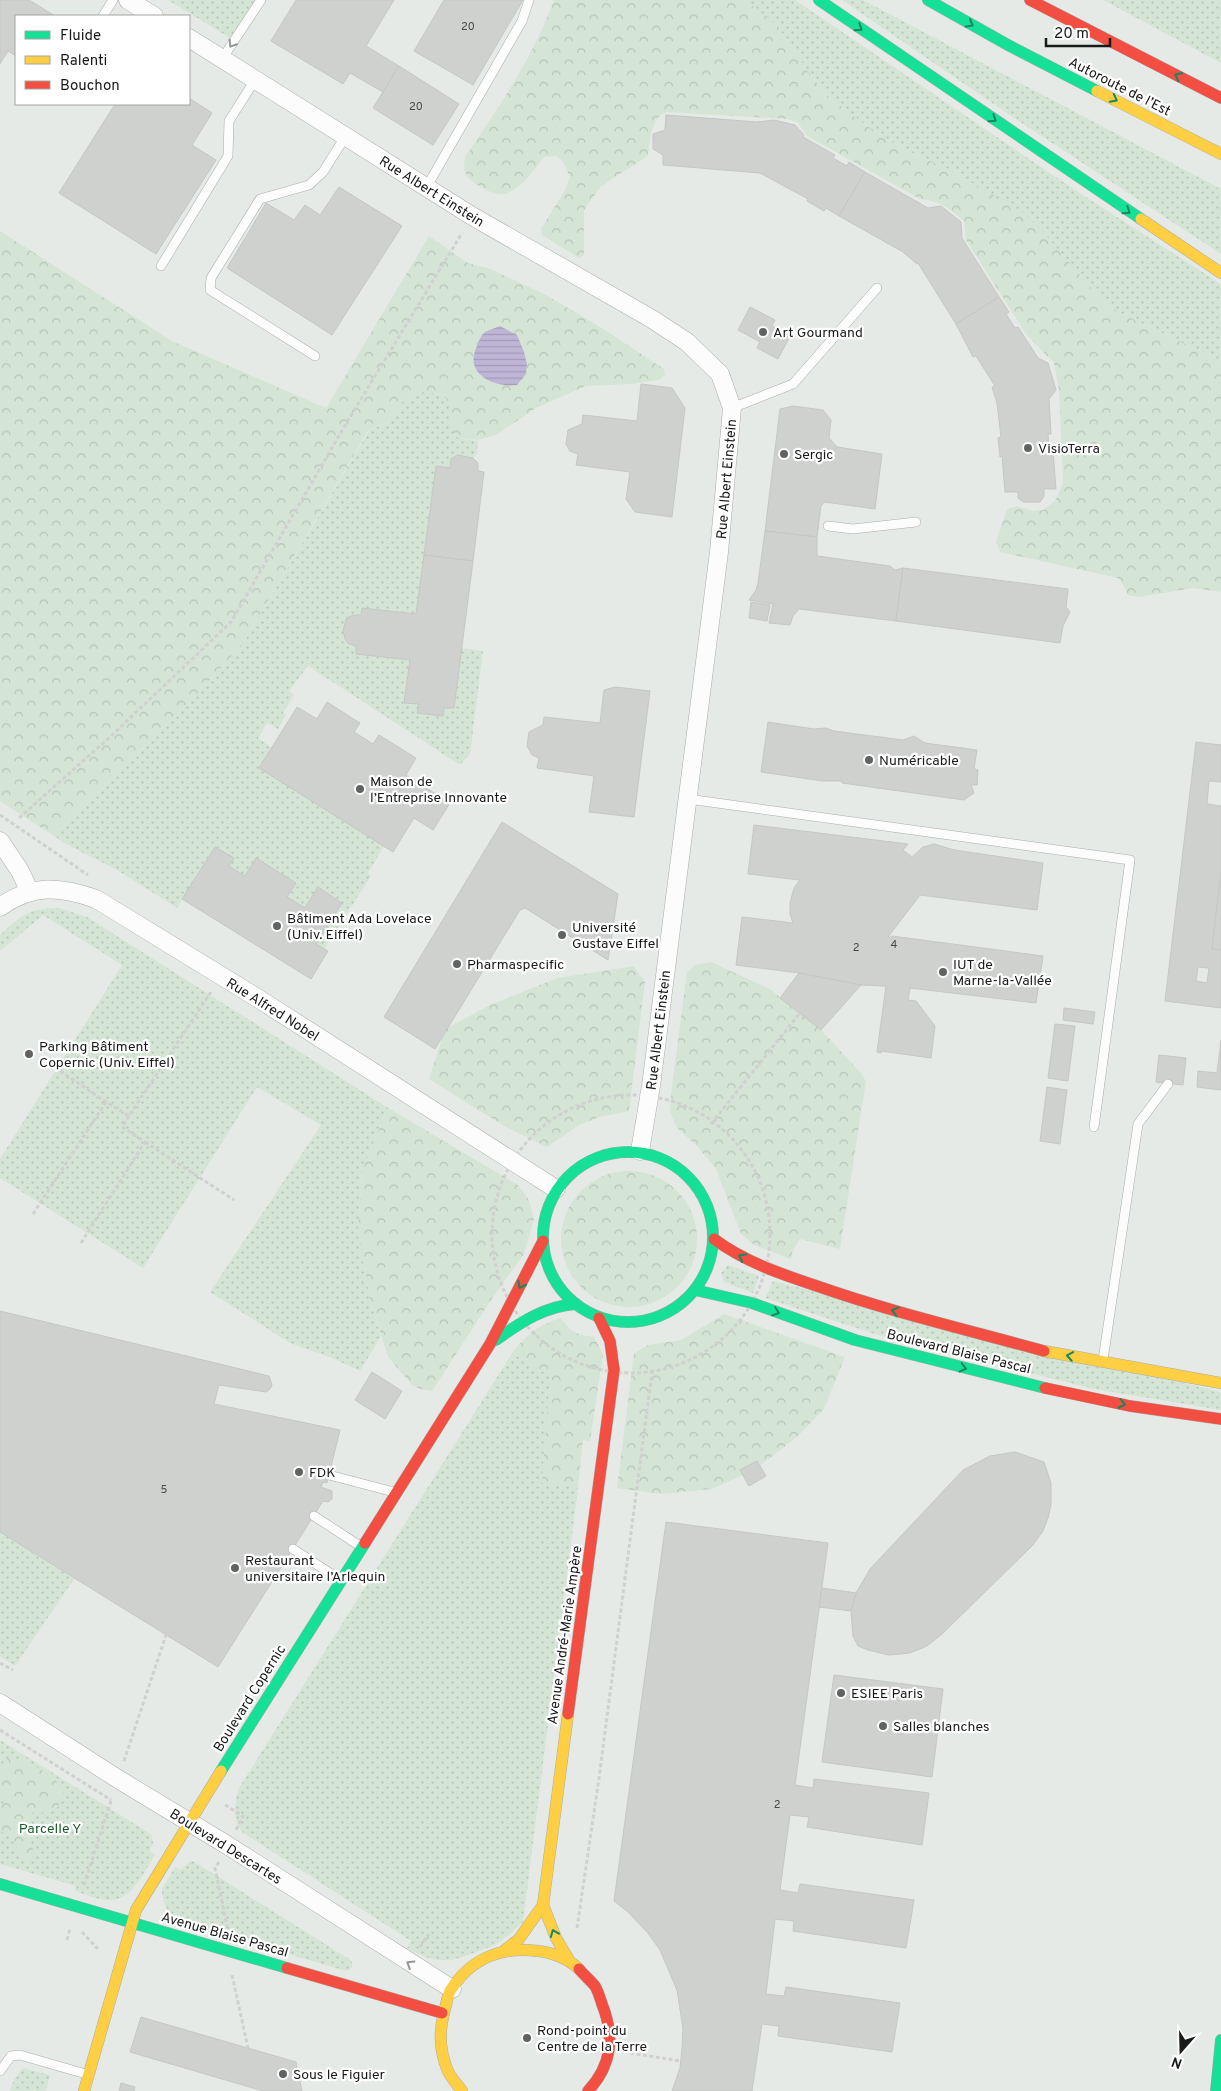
<svg xmlns="http://www.w3.org/2000/svg" width="1221" height="2091" viewBox="0 0 1221 2091" font-family="Overpass,sans-serif">
	<style>
		.grass { fill: url(#grass-dots) }
		.forest { fill: url(#forest-crowns) }
		.water { fill: url(#water-rules) }
		.building { fill: #cfd1cf; stroke: #c4c7c4; fill-rule: evenodd }
		.lines { fill: none; stroke-linecap: round; stroke-linejoin: round }
		.lane-casing { stroke: #aaacaa; stroke-width: 10 }
		.street-casing { stroke: #aaacaa; stroke-width: 19 }
		.fast-casing { stroke: #aaacaa; stroke-width: 12 }
		.slow-casing { stroke: #aaacaa; stroke-width: 12 }
		.jam-casing { stroke: #aaacaa; stroke-width: 12 }
		.path { stroke: #d0d0d0; stroke-width: 3; stroke-dasharray: 4 2.5; stroke-linecap: butt }
		.lane { stroke: #fbfcfb; stroke-width: 9 }
		.street { stroke: #fbfcfb; stroke-width: 18 }
		.fast { stroke: #16e098; stroke-width: 11 }
		.slow { stroke: #ffcf43; stroke-width: 11 }
		.jam { stroke: #f24e42; stroke-width: 11 }
		.oneway { stroke: #17875f }
		.oneway2 { stroke: #959796 }
		.poi-dot { fill: #616362; stroke: #fff; stroke-width: 2 }
		.labels { text-anchor: middle; stroke-width: 4.5; stroke-linejoin: round; paint-order: stroke }
		.number-label { font-size: 11px; fill: #484a49 }
		.street-label { font-size: 14px; fill: #191b1a; stroke: #fff }
		.poi-label { font-size: 14px; fill: #191b1a; stroke: #fff; text-anchor: start }
		.park-label { font-size: 14px; fill: #195c2c; stroke: #fff }
	</style>
	<defs>
		<pattern id="grass-dots" width="8" height="8" patternUnits="userSpaceOnUse" patternTransform="scale(1.25)"><rect width="8" height="8" fill="#d4e5d6"/><path d="M2 2h.1M6 6h.1" fill="none" stroke="#b5c4b7" stroke-width="1.8" stroke-linecap="round"/></pattern>
		<pattern id="forest-crowns" width="20" height="18" patternUnits="userSpaceOnUse" patternTransform="scale(1.25)"><rect width="20" height="18" fill="#d4e5d6"/><path d="M2 6a3 3 0 1 1 6 0M12 15a3 3 0 1 1 6 0" fill="none" stroke="#b5c4b7"/></pattern>
		<pattern id="water-rules" width="6" height="5" patternUnits="userSpaceOnUse" patternTransform="scale(1.25)"><rect width="6" height="5" fill="#bfb5d6"/><path d="M0 2.5h6" fill="none" stroke="#a49bb7"/></pattern>
	</defs>
	<rect width="100%" height="100%" fill="#e6eae7"/>
	<!-- grass -->
	<g class="grass">
		<polygon points="168,0 255,0 230,38"/>
		<polygon points="744,0 795,0 1072,188 1221,284 1221,361 1118,312 1099,297 1041,230 948,169 899,147 867,126 828,97 806,69 790,42"/>
		<polygon points="842,0 863,0 1221,189 1221,254 1014,118"/>
		<polygon points="1103,0 1221,0 1221,63"/>
		<polygon points="423,392 442,394 452,406 458,438 478,441 477,453 473,458 457,455 451,459 450,468 436,466 416,614 362,609 361,615 353,615 346,619 343,631 345,639 356,646 356,654 410,660 405,703 419,704 418,713 443,716 461,648 483,651 470,754 460,765 308,666 289,691 294,695 283,713 286,715 278,729 267,723 258,738 272,748 259,768 384,846 368,873 371,876 324,949 316,944 342,902 318,887 305,908 287,897 296,883 256,859 245,876 229,866 233,858 215,847 177,908 117,870 66,844 54,836 182,710 242,645 369,431 389,421 404,400"/>
		<path d="M59,908L87,917L390,1109L386,1112L362,1171L358,1233L370,1299L381,1336L360,1371L332,1358L290,1343L210,1292L321,1125L257,1087L143,1268L0,1178V1159L122,965L43,915L0,951V935C24,914 26,909 59,908Z"/>
		<polygon points="728,1265 759,1276 753,1293 724,1282 721,1273"/>
		<polygon points="773,1281 1221,1392 1221,1410 1094,1389 878,1335 765,1298"/>
		<path d="M512,1353L551,1376L542,1482L578,1488L523,1922C515,1928 508,1937 499,1942C494,1946 487,1948 481,1950C452,1963 435,1965 407,1948L411,1941L242,1832C232,1818 234,1804 239,1788Z"/>
		<polygon points="0,1532 74,1579 15,1666 0,1656"/>
		<path d="M0,1740L151,1834L153,1842L150,1852L155,1855C144,1871 133,1900 110,1900C98,1900 86,1895 75,1891L76,1886L0,1864Z"/>
		<path d="M193,1861L352,1961V1968L346,1971L182,1923C169,1916 162,1905 162,1889L175,1867L180,1870L188,1863Z"/>
		<polygon points="23,2068 50,2075 46,2091 10,2091 14,2079"/>
	</g>
	<!-- forest -->
	<g class="forest">
		<path d="M554,0H744L770,19L790,42L806,69L828,97L867,126L899,147L948,169L1023,212L1041,230L1099,297L1118,312L1221,361V592L1193,588L1139,597L1127,595L1126,590L1118,578L1000,552L996,542L1007,509L1017,506L1033,511L1043,510L1055,501L1063,483L1059,390L1054,363L1026,334L966,240L964,221C948,208 941,201 920,199L807,136L797,122L787,119L666,112C649,120 651,141 648,156L601,186L584,210V255L579,258L542,235L541,229L565,190L570,177L563,162L557,156L544,157C533,171 523,188 505,194C494,197 473,184 467,176C463,171 464,163 465,157C499,107 533,57 554,0Z"/>
		<polygon points="0,231 172,341 326,408 429,236 468,263 491,269 546,295 602,328 664,369 665,375 659,380 631,384 586,386 536,408 496,435 478,440 458,438 448,425 452,406 442,394 423,392 404,400 389,421 368,431 242,645 182,710 54,836 0,801"/>
		<polygon points="711,962 770,989 821,1030 861,1073 866,1081 840,1249 800,1239 793,1250 791,1259 754,1245 741,1234 716,1169 696,1145 677,1128 670,1112 671,1094 687,972 695,965"/>
		<polygon points="634,966 645,982 629,1111 600,1117 579,1125 547,1147 504,1126 429,1079 445,1029 490,1005 557,978"/>
		<polygon points="390,1109 518,1185 529,1200 534,1219 524,1254 493,1297 432,1391 420,1389 412,1385 388,1357 370,1299 358,1233 362,1171 386,1112"/>
		<circle cx="629" cy="1239" r="68"/>
		<polygon points="724,1314 845,1357 824,1409 797,1437 756,1469 712,1489 660,1494 617,1488 634,1353 648,1345 681,1340"/>
		<path d="M561,1318C570,1332 578,1335 594,1337L603,1354L590,1441L583,1440L578,1488L542,1483L550,1376L512,1353C528,1334 537,1325 561,1318Z"/>
		<path d="M9,1758C31,1762 51,1772 64,1790C61,1805 54,1818 37,1811L32,1813L30,1841L36,1859L28,1864L20,1859C17,1846 13,1837 0,1831V1806L5,1801L0,1789V1765Z"/>
	</g>
	<!-- water -->
	<path class="water" d="M500,326L517,335L524,352L527,364L526,374L517,385C494,388 463,374 477,346C479,341 481,335 485,332C489,330 495,328 500,326Z"/>
	<!-- building -->
	<g class="building">
		<polygon points="0,0 29,0 55,16 16,16 16,56 8,51 0,64"/>
		<polygon points="296,0 394,0 366,46 399,66 383,92 350,73 343,84 271,41"/>
		<polygon points="444,0 523,0 473,85 414,51"/>
		<polygon points="399,66 459,104 433,145 373,108"/>
		<polygon points="189,98 212,113 192,145 216,160 156,254 59,193 115,104 189,104"/>
		<polygon points="666,115 757,122 774,120 795,125 804,135 803,137 835,155 833,158 847,166 849,162 865,172 839,216 826,208 824,211 807,201 808,199 760,173 663,165 663,155 653,149 653,134 665,130"/>
		<polygon points="865,172 928,208 941,206 961,222 962,238 999,297 956,324 918,263 917,264 903,252 839,216"/>
		<polygon points="339,187 402,226 332,335 227,268 266,203 294,220 305,205 320,215"/>
		<polygon points="999,297 1009,312 1006,314 1015,328 1018,327 1038,358 1048,363 1056,390 1049,399 1051,434 1048,434 1049,451 1053,451 1056,489 1044,489 1044,496 1040,502 1023,502 1018,498 1018,492 1005,492 1002,456 1000,457 998,438 1001,437 997,403 992,387 995,386 976,356 973,357 956,324"/>
		<polygon points="750,307 775,320 772,326 788,334 788,340 778,359 757,348 760,342 738,330"/>
		<polygon points="641,384 672,388 685,408 672,517 635,512 626,499 630,472 576,465 578,454 570,451 566,444 568,430 582,424 583,415 637,421"/>
		<polygon points="793,406 823,410 831,420 829,438 837,447 882,454 875,509 825,502 821,506 817,537 765,531 780,409"/>
		<polygon points="457,455 473,458 478,463 478,471 484,472 473,561 424,555 436,466 450,468 451,459"/>
		<polygon points="765,531 817,537 817,556 890,566 895,570 903,568 896,621 799,609 793,616 790,625 769,623 773,604 749,600 756,590 758,583"/>
		<polygon points="424,555 473,561 454,708 444,708 443,716 417,713 419,704 404,703 410,660 356,654 356,646 349,644 345,639 343,631 346,619 353,615 361,615 362,608 416,614"/>
		<polygon points="903,568 1068,589 1066,607 1070,612 1063,626 1060,643 896,621"/>
		<polygon points="751,602 770,605 767,621 749,618"/>
		<polygon points="615,687 650,691 634,817 589,812 594,776 537,768 539,758 532,755 527,746 529,732 543,725 544,717 600,723 604,690"/>
		<polygon points="327,702 360,723 354,732 373,744 379,735 416,758 406,775 450,803 433,830 414,818 393,852 259,768 297,707 317,719"/>
		<polygon points="768,722 814,729 826,728 834,731 903,740 914,736 925,743 977,750 974,769 978,770 977,785 971,785 974,793 964,800 842,783 842,781 823,781 761,772"/>
		<path d="M1196,742L1221,745V782L1209,781L1207,804L1221,806V872L1212,949L1221,950V1008L1165,1001ZM1198,967L1209,968L1207,983L1196,981Z"/>
		<polygon points="502,822 618,894 608,960 525,908 520,910 435,1049 384,1017"/>
		<polygon points="754,825 908,844 903,850 912,857 923,847 934,844 954,850 1043,863 1037,910 920,895 888,937 892,937 892,936 1043,956 1036,1003 910,988 908,1000 916,1001 935,1026 931,1058 881,1051 881,1053 877,1052 886,986 861,985 799,973 736,965 742,917 793,923 790,914 790,903 794,888 800,880 748,874"/>
		<polygon points="215,847 234,858 229,866 245,876 256,858 296,883 287,897 305,908 318,887 342,903 316,944 328,951 311,979 182,899"/>
		<polygon points="1221,872 1221,950 1212,949"/>
		<polygon points="799,973 861,985 821,1030 780,998"/>
		<polygon points="1064,1008 1095,1012 1093,1024 1063,1020"/>
		<polygon points="1055,1024 1075,1026 1068,1081 1048,1078"/>
		<polygon points="1221,1040 1221,1090 1197,1087 1198,1071 1217,1073"/>
		<polygon points="1159,1055 1186,1058 1183,1085 1156,1082"/>
		<polygon points="1047,1087 1067,1090 1060,1144 1040,1141"/>
		<polygon points="0,1311 269,1376 272,1385 270,1389 266,1392 219,1385 214,1404 340,1430 327,1483 323,1482 321,1487 332,1491 332,1499 328,1502 323,1501 218,1667 0,1532"/>
		<polygon points="372,1372 402,1391 385,1419 355,1400"/>
		<polygon points="1015,1452 1044,1462 1051,1483 1051,1505 1048,1518 1043,1531 1032,1546 942,1634 927,1646 910,1653 889,1655 868,1650 858,1646 853,1636 851,1611 856,1593 870,1569 963,1470 990,1456"/>
		<polygon points="757,1461 766,1476 749,1486 740,1470"/>
		<polygon points="666,1522 828,1543 795,1785 813,1788 814,1779 929,1793 922,1845 807,1827 809,1817 790,1815 780,1890 798,1893 800,1884 914,1900 906,1948 793,1931 794,1921 775,1919 766,1994 784,1996 786,1987 900,2003 892,2052 778,2036 779,2026 762,2024 752,2091 672,2091 680,2068 682,2049 683,2028 677,1990 660,1950 647,1932 628,1912 614,1901"/>
		<polygon points="822,1588 856,1593 851,1611 819,1607"/>
		<polygon points="834,1675 943,1689 932,1777 822,1762"/>
		<polygon points="141,2017 296,2062 302,2091 263,2091 130,2052"/>
		<polygon points="121,2083 135,2087 134,2091 119,2091"/>
	</g>
	<g class="lines">
		<defs>
			<g id="lane">
				<polyline points="103,16 113,0"/>
				<polyline points="222,59 261,0"/>
				<polyline points="426,188 522,21 529,0"/>
				<polyline points="161,266 228,156 229,121 255,80"/>
				<polyline points="315,356 210,290 211,278 260,199 309,185 323,172 345,137"/>
				<polyline points="732,408 793,384 877,288"/>
				<polyline points="828,526 853,529 916,522"/>
				<polyline points="688,799 1130,860 1094,1127"/>
				<polyline points="1103,1360 1138,1124 1168,1084"/>
				<polyline points="329,1475 394,1492"/>
				<polyline points="314,1516 360,1546"/>
				<polyline points="293,1549 339,1579"/>
				<polyline points="0,2071 11,2056 20,2055 86,2074"/>
			</g>
			<g id="street">
				<polyline points="128,0 154,16"/>
				<polyline points="189,38 472,216 652,319 687,342 720,374 732,408 719,552 651,1086 640,1151"/>
				<polyline points="0,841 20,871 30,892"/>
				<path d="M0,907C32,884 60,886 96,899L259,999L556,1189"/>
				<polyline points="0,1703 118,1779 227,1845 452,1989"/>
			</g>
			<g id="fast">
				<polyline points="819,0 1141,219"/>
				<polyline points="928,0 1008,45 1097,91"/>
				<circle cx="628" cy="1237" r="85"/>
				<polyline points="695,1290 752,1303 855,1340 1045,1388"/>
				<path d="M496,1340C521,1322 545,1306 576,1304"/>
				<polyline points="221,1771 365,1543"/>
				<polyline points="0,1884 287,1968"/>
				<polyline points="1216,2091 1221,2040"/>
			</g>
			<g id="slow">
				<polyline points="1097,91 1221,154"/>
				<polyline points="1141,219 1221,273"/>
				<polyline points="1044,1351 1221,1383"/>
				<polyline points="568,1714 543,1905 556,1938 569,1960"/>
				<polyline points="505,1950 519,1939 543,1905"/>
				<polyline points="84,2091 136,1910 221,1771"/>
				<path d="M462,2091C457,2084 450,2077 447,2069C440,2051 439,2031 444,2013C446,2006 447,1997 450,1991C470,1959 501,1946 538,1951C551,1952 569,1959 579,1969"/>
			</g>
			<g id="jam">
				<polyline points="1030,0 1221,98"/>
				<path d="M714,1239C745,1262 781,1274 817,1286C891,1312 968,1330 1044,1351"/>
				<polyline points="1045,1388 1130,1406 1221,1419"/>
				<polyline points="365,1543 490,1344 543,1241"/>
				<polyline points="568,1714 614,1370 610,1341 599,1318"/>
				<polyline points="287,1968 442,2013"/>
				<path d="M579,1969C584,1975 590,1980 595,1986C598,1991 600,1998 602,2004C615,2037 612,2065 588,2091"/>
			</g>
		</defs>
		<!-- lane casing -->
		<use href="#lane" class="lane-casing"/>
		<!-- street casing -->
		<use href="#street" class="street-casing"/>
		<!-- fast casing -->
		<use href="#fast" class="fast-casing"/>
		<!-- slow casing -->
		<use href="#slow" class="slow-casing"/>
		<!-- jam casing -->
		<use href="#jam" class="jam-casing"/>
		<!-- path -->
		<g class="path">
			<polyline points="0,815 88,875"/>
			<polyline points="19,818 110,737 231,622 347,422 462,233"/>
			<polyline points="44,1060 106,1102"/>
			<circle cx="631" cy="1234" r="139"/>
			<polyline points="711,1124 800,1013"/>
			<polyline points="145,1142 234,1200"/>
			<polyline points="33,1214 106,1102 129,1116 211,992"/>
			<polyline points="81,1243 145,1142 122,1127 129,1116"/>
			<polyline points="0,1663 13,1670"/>
			<polyline points="0,1730 111,1800"/>
			<polyline points="124,1761 166,1635"/>
			<polyline points="225,1805 243,1816 236,1830"/>
			<polyline points="219,1862 215,1868 227,1926"/>
			<polyline points="84,1885 112,1798"/>
			<polyline points="577,1928 599,1778 652,1372"/>
			<polyline points="82,1932 99,1950"/>
			<polyline points="67,1940 70,1929"/>
			<polyline points="420,1947 429,1934"/>
			<polyline points="232,1975 248,2048"/>
			<polyline points="630,2053 681,2061"/>
		</g>
		<!-- lane -->
		<use href="#lane" class="lane"/>
		<!-- street -->
		<use href="#street" class="street"/>
		<!-- fast -->
		<use href="#fast" class="fast"/>
		<!-- slow -->
		<use href="#slow" class="slow"/>
		<!-- jam -->
		<use href="#jam" class="jam"/>
	</g>
	<!-- one-way arrows -->
	<defs><path id="oneway-chevron" d="M-2-3.5L2.5 0L-2 3.5" fill="none" stroke-width="1.6" stroke-linecap="round" stroke-linejoin="round" transform="scale(1.25)"/></defs>
	<g class="oneway">
		<use href="#oneway-chevron" transform="translate(970 24) rotate(29)"/>
		<use href="#oneway-chevron" transform="translate(859 28) rotate(34)"/>
		<use href="#oneway-chevron" transform="translate(1178 76) rotate(-153)"/>
		<use href="#oneway-chevron" transform="translate(1114 99) rotate(27)"/>
		<use href="#oneway-chevron" transform="translate(993 119) rotate(34)"/>
		<use href="#oneway-chevron" transform="translate(1127 211) rotate(34)"/>
		<use href="#oneway-chevron" transform="translate(742 1257) rotate(-152)"/>
		<use href="#oneway-chevron" transform="translate(521 1285) rotate(117)"/>
		<use href="#oneway-chevron" transform="translate(895 1311) rotate(-165)"/>
		<use href="#oneway-chevron" transform="translate(776 1312) rotate(19)"/>
		<use href="#oneway-chevron" transform="translate(1070 1356) rotate(-170)"/>
		<use href="#oneway-chevron" transform="translate(963 1368) rotate(14)"/>
		<use href="#oneway-chevron" transform="translate(1122 1404) rotate(12)"/>
		<use href="#oneway-chevron" transform="translate(554 1933) rotate(-112)"/>
	</g>
	<g class="oneway2">
		<use href="#oneway-chevron" transform="translate(232 44) rotate(123)"/>
		<use href="#oneway-chevron" transform="translate(410 1964) rotate(-148)"/>
	</g>
	<!-- markers -->
	<g class="poi-dot">
		<circle cx="763" cy="332" r="5"/>
		<circle cx="1028" cy="448" r="5"/>
		<circle cx="784" cy="454" r="5"/>
		<circle cx="869" cy="760" r="5"/>
		<circle cx="360" cy="789" r="5"/>
		<circle cx="277" cy="926" r="5"/>
		<circle cx="562" cy="935" r="5"/>
		<circle cx="457" cy="964" r="5"/>
		<circle cx="943" cy="972" r="5"/>
		<circle cx="29" cy="1054" r="5"/>
		<circle cx="299" cy="1472" r="5"/>
		<circle cx="235" cy="1568" r="5"/>
		<circle cx="841" cy="1693" r="5"/>
		<circle cx="883" cy="1726" r="5"/>
		<circle cx="527" cy="2038" r="5"/>
		<circle cx="283" cy="2074" r="5"/>
	</g>
	<g class="labels">
		<!-- number labels -->
		<g class="number-label">
			<text x="468" y="30">20</text>
			<text x="416" y="110">20</text>
			<text x="894" y="948">4</text>
			<text x="856" y="951">2</text>
			<text x="164" y="1493">5</text>
			<text x="777" y="1808">2</text>
		</g>
		<!-- street labels -->
		<g class="street-label">
			<text transform="translate(1120 86) rotate(27)" y="5">Autoroute de l’Est</text>
			<text transform="translate(432 191) rotate(32)" y="5">Rue Albert Einstein</text>
			<text transform="translate(726 479) rotate(-85)" y="5">Rue Albert Einstein</text>
			<text transform="translate(273 1009) rotate(32)" y="5">Rue Alfred Nobel</text>
			<text transform="translate(658 1030) rotate(-83)" y="5">Rue Albert Einstein</text>
			<text transform="translate(959 1351) rotate(14)" y="5">Boulevard Blaise Pascal</text>
			<text transform="translate(564 1635) rotate(-82)" y="5">Avenue André-Marie Ampère</text>
			<text transform="translate(249 1698) rotate(-58)" y="5">Boulevard Copernic</text>
			<text transform="translate(226 1846) rotate(32)" y="5">Boulevard Descartes</text>
			<text transform="translate(225 1934) rotate(16)" y="5">Avenue Blaise Pascal</text>
		</g>
		<!-- poi labels -->
		<g class="poi-label">
			<text x="773" y="337">Art Gourmand</text>
			<text x="1038" y="453">VisioTerra</text>
			<text x="794" y="459">Sergic</text>
			<text x="879" y="765">Numéricable</text>
			<text x="370" y="786">Maison de<tspan x="370" dy="16">l’Entreprise Innovante</tspan></text>
			<text x="287" y="923">Bâtiment Ada Lovelace<tspan x="287" dy="16">(Univ. Eiffel)</tspan></text>
			<text x="572" y="932">Université<tspan x="572" dy="16">Gustave Eiffel</tspan></text>
			<text x="467" y="969">Pharmaspecific</text>
			<text x="953" y="969">IUT de<tspan x="953" dy="16">Marne-la-Vallée</tspan></text>
			<text x="39" y="1051">Parking Bâtiment<tspan x="39" dy="16">Copernic (Univ. Eiffel)</tspan></text>
			<text x="309" y="1477">FDK</text>
			<text x="245" y="1565">Restaurant<tspan x="245" dy="16">universitaire l’Arlequin</tspan></text>
			<text x="851" y="1698">ESIEE Paris</text>
			<text x="893" y="1731">Salles blanches</text>
			<text x="537" y="2035">Rond-point du<tspan x="537" dy="16">Centre de la Terre</tspan></text>
			<text x="293" y="2079">Sous le Figuier</text>
		</g>
		<!-- park labels -->
		<g class="park-label">
			<text x="50" y="1833">Parcelle Y</text>
		</g>
	</g>
	<!-- legend -->
	<rect x="15" y="15" width="175" height="90" fill="#ffffff" stroke="#a3a4a3"/>
	<rect x="25" y="31" width="25" height="8" fill="#16e098" stroke="#a3a4a3"/>
	<text x="60" y="40" font-size="15" fill="#191b1a">Fluide</text>
	<rect x="25" y="56" width="25" height="8" fill="#ffcf43" stroke="#a3a4a3"/>
	<text x="60" y="65" font-size="15" fill="#191b1a">Ralenti</text>
	<rect x="25" y="81" width="25" height="8" fill="#f24e42" stroke="#a3a4a3"/>
	<text x="60" y="90" font-size="15" fill="#191b1a">Bouchon</text>
	<!-- north arrow -->
	<g transform="translate(1181 2051) rotate(200)" stroke="#ffffff" stroke-width="4" paint-order="stroke">
	<path d="M0-4L9 19L0 12L-9 19Z" fill="#191b1a"/>
	<text y="-8" font-size="14" font-weight="bold" text-anchor="middle" fill="#191b1a">N</text>
	</g>
	<!-- scale -->
	<path d="M1046 38v8h64v-8" fill="none" stroke="#191b1a" stroke-width="2.5"/>
	<text x="1054" y="38" font-size="15" fill="#191b1a" stroke="#ffffff" stroke-width="4" paint-order="stroke">20 m</text>
</svg>
